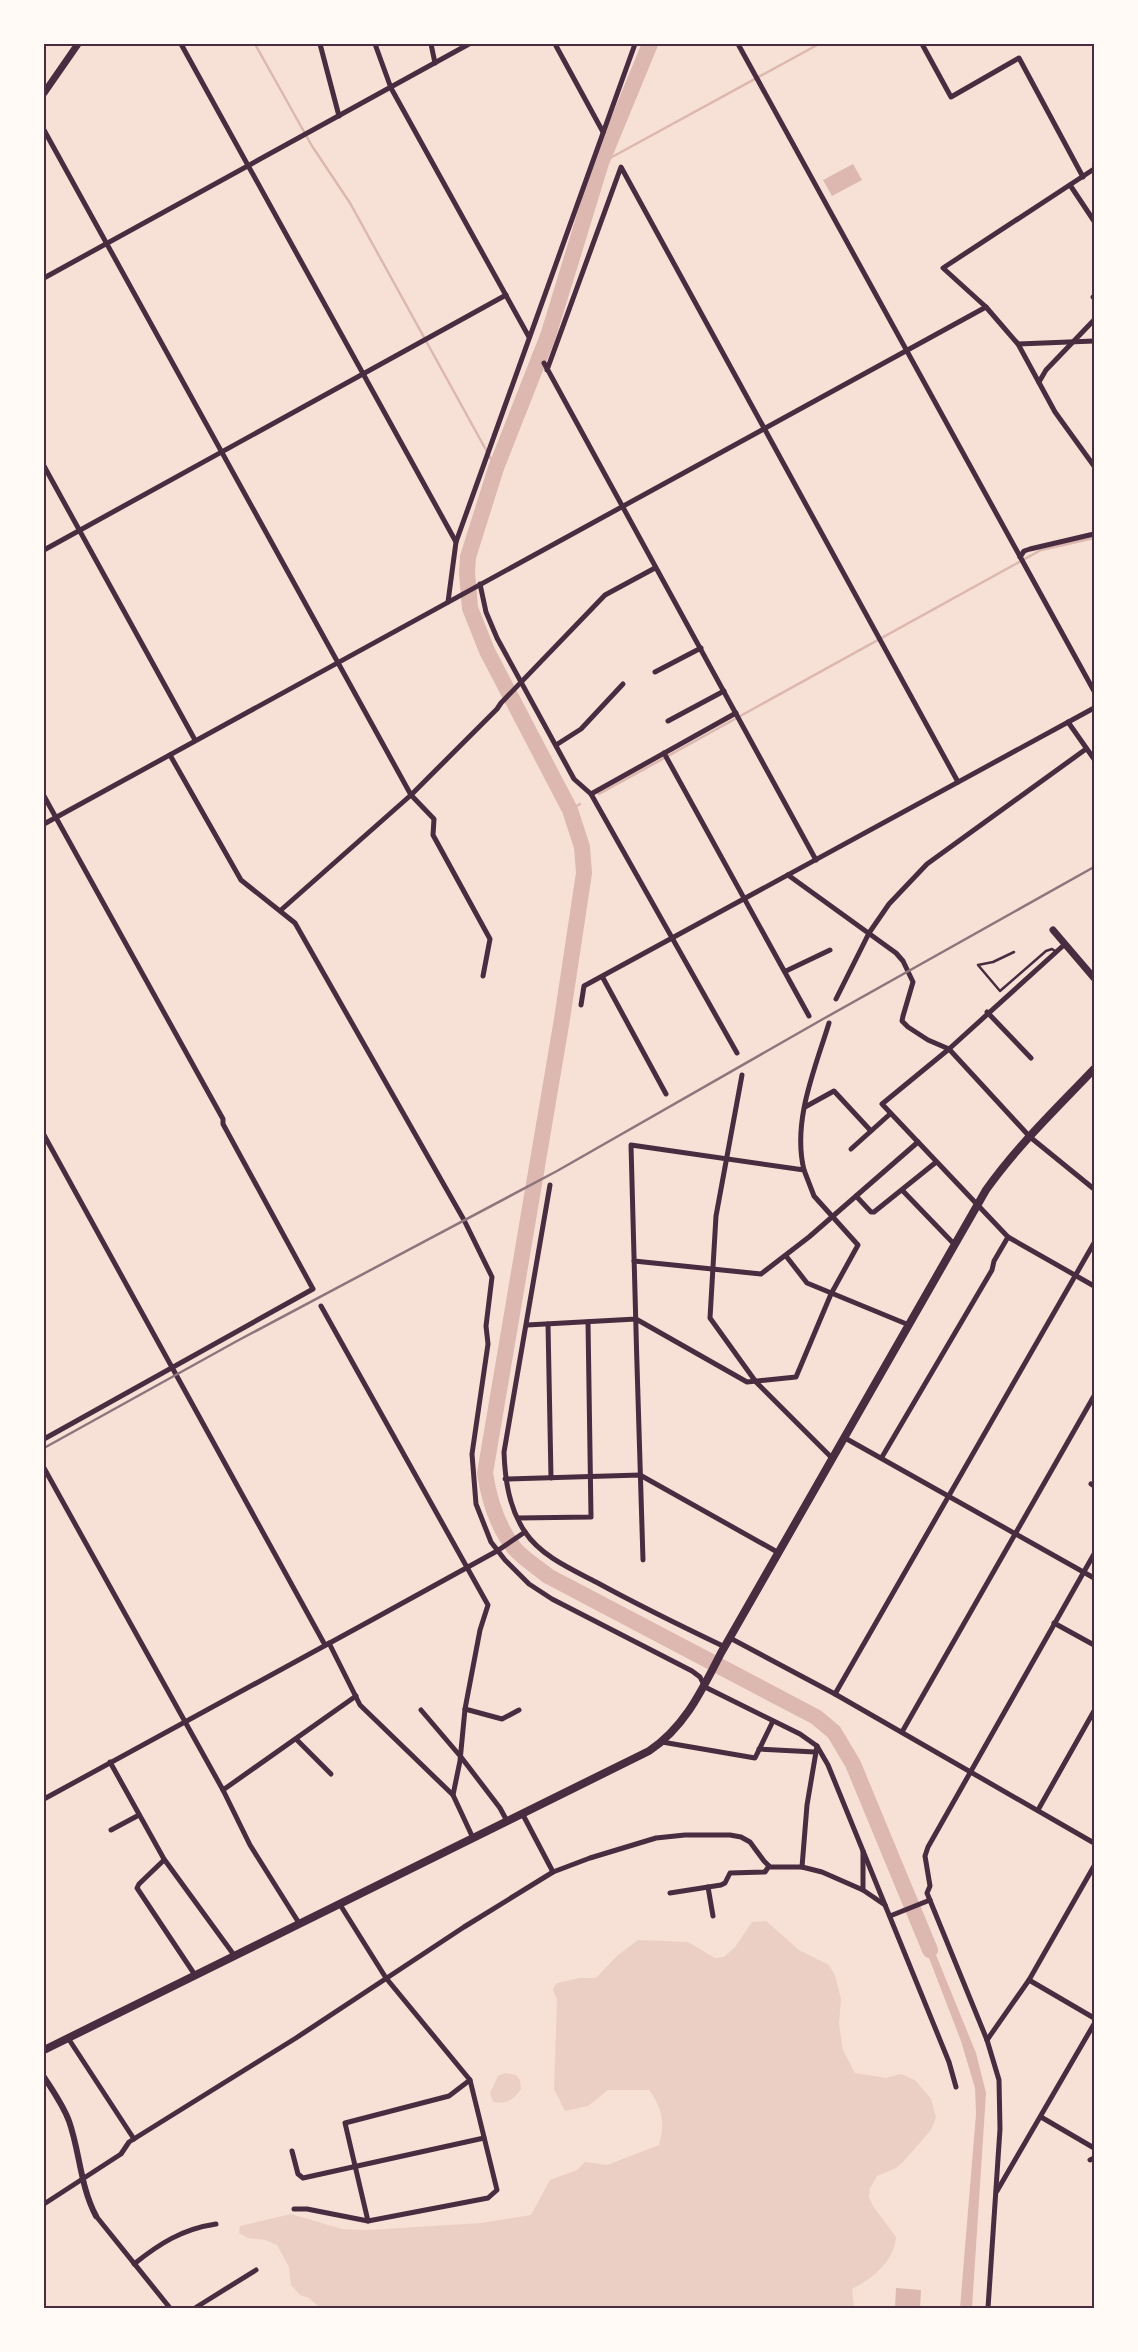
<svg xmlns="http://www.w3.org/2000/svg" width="1138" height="2352" viewBox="0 0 1138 2352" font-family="'Golos Text',sans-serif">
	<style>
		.green { fill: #ebcfc5 }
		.water { fill: #dcb8b0 }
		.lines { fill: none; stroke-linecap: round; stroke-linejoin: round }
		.stream { stroke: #dcb8b0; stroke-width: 2.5 }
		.river { stroke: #dcb8b0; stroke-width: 16 }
		.service { stroke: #4a2c40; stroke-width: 2.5 }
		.minor { stroke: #4a2c40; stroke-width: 5 }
		.tertiary { stroke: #4a2c40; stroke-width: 6 }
		.secondary { stroke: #4a2c40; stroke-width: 7 }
		.trunk { stroke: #4a2c40; stroke-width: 8 }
		.rail { stroke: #8f747c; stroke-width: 2.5 }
		.neatline { fill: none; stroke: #4a2c40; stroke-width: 2 }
	</style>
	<rect width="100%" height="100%" fill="#f7e1d7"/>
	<!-- green -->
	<g class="green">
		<path d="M766,1921L799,1950L829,1965L835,1975L841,1999L839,2024L843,2050L855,2073L886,2078L901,2074L915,2080L931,2099L936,2117L931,2130L903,2162L896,2168L877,2176L870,2188L869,2197L873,2206L896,2237C894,2262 873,2278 852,2289L854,2308H320L309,2298L300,2295L291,2285L289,2267L277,2245L265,2240L248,2238L239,2233L240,2226L291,2214L342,2229L367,2230L481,2223L531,2215L550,2180L577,2170L585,2162L607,2165L659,2145C665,2123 663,2109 649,2090H608L588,2106L565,2111L554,2089L557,2000L553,1989L557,1983L580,1978H596L618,1955L638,1940L688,1942L715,1958L724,1957L735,1947L752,1922Z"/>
		<path d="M505,2073L516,2075L520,2080L521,2089C515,2099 505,2105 493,2102L490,2093L498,2076Z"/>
	</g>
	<!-- water -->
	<g class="water">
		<polygon points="853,164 862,180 832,196 823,180"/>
		<polygon points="925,1928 976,2053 986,2093 972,2308 960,2308 976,2114 975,2088 961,2041 919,1932"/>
		<polygon points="896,2288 921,2290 920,2308 895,2308"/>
	</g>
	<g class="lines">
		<!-- stream -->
		<g class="stream">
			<polyline points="255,44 312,146 350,203 496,468"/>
			<polyline points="601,163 819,44"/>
			<polyline points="599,794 1041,550 1094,538"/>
			<polyline points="570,810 580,804"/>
		</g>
		<!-- river -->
		<path class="river" d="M650,44L601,163L548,336L496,468L468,557L467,573L470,608L487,651L570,810L582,847L584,873L562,1019L485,1473C489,1499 498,1528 515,1549C524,1559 537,1567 548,1576L816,1717L834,1732L853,1764L930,1950"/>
		<!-- service -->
		<polyline class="service" points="1014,952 993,962 978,965 1000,991 1046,951 1052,949 1055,951"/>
		<!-- minor -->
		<g class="minor">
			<polyline points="181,44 456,542 448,602"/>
			<polyline points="320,44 339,116"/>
			<polyline points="375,44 391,88 529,337"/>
			<polyline points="431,44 435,63"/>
			<polyline points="555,44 603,132"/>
			<polyline points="738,44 1094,691"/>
			<polyline points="922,44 951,97 1019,58 1083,177"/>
			<polyline points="44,130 411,795 434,819 433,835 490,939 483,976"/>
			<polyline points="1094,169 943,268 986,307 1018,344 1055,412 1094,466"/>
			<polyline points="1070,185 1094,221"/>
			<polyline points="44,278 469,44"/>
			<polyline points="1093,297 1094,298"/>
			<polyline points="1018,344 1094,341"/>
			<polyline points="544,363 816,860"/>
			<polyline points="547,370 621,167 958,782"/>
			<polyline points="1039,382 1046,370 1094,320"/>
			<polyline points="44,466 195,740"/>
			<polyline points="456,542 635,44"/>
			<polyline points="44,550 506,295"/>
			<polyline points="1020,557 1024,551 1030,549 1094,534"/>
			<polyline points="480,584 486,612 497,638 574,779 591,794 737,1053"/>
			<polyline points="655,672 701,648"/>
			<polyline points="668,721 724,691"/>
			<polyline points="1068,722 1094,759"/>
			<polyline points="556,745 581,729 623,684"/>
			<polyline points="664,753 809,1016"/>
			<polyline points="170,755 241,880 295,923 464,1220 492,1277 486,1326 488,1344 472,1454 476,1504 491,1542 505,1560 529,1584 552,1599 692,1671 700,1677 705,1687 800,1734 817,1746 828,1765 949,2062 956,2087"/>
			<polyline points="591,794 736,713"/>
			<polyline points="44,796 223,1119 223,1124 313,1289 44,1439"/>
			<polyline points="44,824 986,307"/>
			<polyline points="788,875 896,953 903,961 913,982 903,1016 902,1021 908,1027 928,1040 949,1049 1030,1137 1094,1189"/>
			<polyline points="281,910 411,795 497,709 501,703 605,595 655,568"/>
			<polyline points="1065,944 949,1049 882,1104 1008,1237 1094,1286"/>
			<polyline points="786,971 830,950"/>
			<polyline points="603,978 666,1094"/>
			<polyline points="836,999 869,933 889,904 927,864 1086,749"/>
			<polyline points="581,1005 584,986 1094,708"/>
			<polyline points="987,1012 1031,1058"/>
			<polyline points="742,1075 716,1216 710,1318 756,1382 833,1459"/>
			<polyline points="805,1107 834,1091 871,1131"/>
			<polyline points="44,1135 325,1645"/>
			<polyline points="851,1149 890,1114"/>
			<path d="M804,1170C792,1121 815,1069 829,1023"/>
			<path d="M550,1185L504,1452C505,1480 509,1508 525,1532C541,1556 571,1569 596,1582C638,1605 681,1626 725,1647"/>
			<polyline points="902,1190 955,1245"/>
			<polyline points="856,1196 871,1212 874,1212 935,1163"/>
			<polyline points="786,1256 807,1283 909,1325"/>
			<polyline points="634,1261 761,1274 809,1237 918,1142"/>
			<polyline points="321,1306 488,1605 480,1630 465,1709 460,1761 453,1795 473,1838"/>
			<polyline points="548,1324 551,1478"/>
			<path d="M527,1325L636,1319L747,1382L796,1377L831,1294L858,1245L814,1196L804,1170L631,1145C635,1283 638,1422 643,1560"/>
			<polyline points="845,1438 1094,1578"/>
			<polyline points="882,1457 992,1270 994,1261 1008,1237"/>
			<polyline points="44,1468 223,1790 250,1845 299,1923"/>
			<polyline points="505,1479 640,1475 779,1553"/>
			<polyline points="1091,1484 1094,1486"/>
			<polyline points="518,1518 591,1517 588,1322"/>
			<polyline points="1054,1623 1094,1645"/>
			<polyline points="730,1638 835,1694 1094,1843"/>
			<polyline points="329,1643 360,1705 453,1795"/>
			<polyline points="835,1694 1094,1243"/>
			<polyline points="465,1709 502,1719 519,1710"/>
			<polyline points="421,1710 461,1757 500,1808 507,1821"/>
			<polyline points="902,1732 1094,1396"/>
			<polyline points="296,1739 331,1774"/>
			<polyline points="662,1742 755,1758 773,1721"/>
			<polyline points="759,1749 815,1752"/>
			<polyline points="110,1762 164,1859 234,1955"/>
			<polyline points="223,1790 356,1696"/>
			<polyline points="44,1799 379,1616 497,1551 525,1532"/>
			<polyline points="1038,1810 1094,1711"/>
			<polyline points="522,1813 553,1872"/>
			<polyline points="111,1830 139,1815"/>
			<polyline points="863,1851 863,1890"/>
			<polyline points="164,1860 139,1884 137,1888 195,1975"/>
			<polyline points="802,1867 807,1805 817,1746"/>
			<polyline points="708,1887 713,1916"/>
			<polyline points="670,1893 721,1885 725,1883 730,1873 765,1872 769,1866"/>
			<polyline points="890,1916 930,1900"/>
			<polyline points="1029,1980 1094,2018"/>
			<polyline points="68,2038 134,2139"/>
			<polyline points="987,2040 1029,1980 1094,1866"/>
			<polyline points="1041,2117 1094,2148"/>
			<polyline points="292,2151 298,2174 303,2178 484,2138"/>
			<polyline points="1090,2160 1094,2158"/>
			<polyline points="997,2191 1094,2024"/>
			<polyline points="44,2204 121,2154 129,2142 296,2038 464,1927 553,1872 590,1858 656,1838 685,1835 730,1835 741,1837 750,1842 764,1861 770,1867 802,1867 822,1872 863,1890 885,1905"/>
			<polyline points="294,2209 307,2209 368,2221 488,2198 497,2190 470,2080 386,1978 339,1903"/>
			<polyline points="96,2216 170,2308"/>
			<polyline points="368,2221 345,2123 449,2096 470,2080"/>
			<path d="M134,2264C159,2244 182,2229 216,2224"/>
			<polyline points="195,2308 256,2270"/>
			<polyline points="988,2308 1000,2129 999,2080 987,2040 927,1893 930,1886 925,1856 928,1847 1094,1554"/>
		</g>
		<!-- tertiary -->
		<path class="tertiary" d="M44,2077C53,2091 63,2105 69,2121C80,2152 80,2186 96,2216"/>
		<!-- secondary -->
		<g class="secondary">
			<polyline points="44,93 78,44"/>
			<polyline points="1053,930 1094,978"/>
		</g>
		<!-- trunk -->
		<path class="trunk" d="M44,2050L649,1751C685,1727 702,1690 721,1653L986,1190C1017,1146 1057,1108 1094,1069"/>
		<!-- rail -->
		<polyline class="rail" points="44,1448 237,1341 557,1171 823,1019 1094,867"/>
	</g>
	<!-- border -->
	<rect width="1138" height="2352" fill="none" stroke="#fffaf5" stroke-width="90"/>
	<rect x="45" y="45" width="1048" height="2262" class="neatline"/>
</svg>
